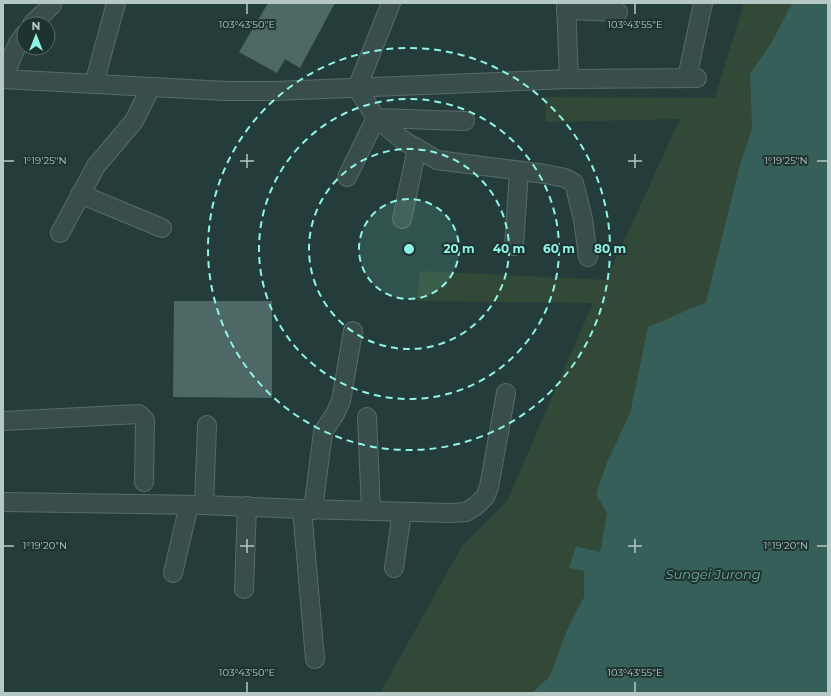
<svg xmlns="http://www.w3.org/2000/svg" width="831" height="696" viewBox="0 0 831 696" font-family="Montserrat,sans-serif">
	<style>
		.green { fill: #324937 }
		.water { fill: #375f59 }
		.building { fill: #4e6865 }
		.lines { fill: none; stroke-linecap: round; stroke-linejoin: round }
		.minor-casing { stroke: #576b69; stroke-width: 20 }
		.minor { stroke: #394e4b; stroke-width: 18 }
		.ticks { fill: none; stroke: #b5c8c6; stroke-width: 1.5 }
		.ring { fill: none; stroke: #8ff4e8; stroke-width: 2; stroke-dasharray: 7 5 }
		.labels { text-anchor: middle; stroke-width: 4; stroke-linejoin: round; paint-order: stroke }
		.water-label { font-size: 13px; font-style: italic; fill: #70a69d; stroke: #1e3330 }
		.ticks-label { font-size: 10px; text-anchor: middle; fill: #b5c8c6; stroke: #1e3330; stroke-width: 4; stroke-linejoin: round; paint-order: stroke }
		.centre { fill: #8ff4e8; stroke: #1e3330; stroke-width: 2 }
		.ring-label { font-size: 12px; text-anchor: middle; font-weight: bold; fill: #8ff4e8; stroke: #1e3330; stroke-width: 4; stroke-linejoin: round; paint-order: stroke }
	</style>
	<rect width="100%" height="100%" fill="#253d3a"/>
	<!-- green -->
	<polygon class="green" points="744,3 792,3 773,40 750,74 752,129 739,168 706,302 648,327 630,413 608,460 607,513 600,552 576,546 584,571 584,597 566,632 550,676 532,693 380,693 462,546 507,501 593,303 417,301 420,271 606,280 680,119 546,122 544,97 715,98"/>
	<!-- water -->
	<polygon class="water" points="792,3 828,3 828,693 532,693 550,676 566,632 584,597 584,571 569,568 576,546 600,552 607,513 596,494 608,460 630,413 648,327 706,302 739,168 752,129 750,74 773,40"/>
	<!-- building -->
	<g class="building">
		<polygon points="268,3 335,3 300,68 285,59 277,73 239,52"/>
		<polygon points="174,301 272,301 272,398 173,397"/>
	</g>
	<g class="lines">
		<defs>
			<g id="minor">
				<polyline points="391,3 357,88 376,118 404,141 437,160 545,174 565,178 574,183 583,219 588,257"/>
				<polyline points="566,3 569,79"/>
				<polyline points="566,10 618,12"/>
				<polyline points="32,24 52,5"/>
				<polyline points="687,78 703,3"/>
				<polyline points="3,79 226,91 275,91 569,79 697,78"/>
				<polyline points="3,79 18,43 24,35"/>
				<polyline points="94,84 116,3"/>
				<polyline points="347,177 376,118 465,121"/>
				<polyline points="80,194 162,228"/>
				<polyline points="402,219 417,148"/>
				<polyline points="60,233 96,166 134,121 151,87"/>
				<polyline points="514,246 519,171"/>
				<polyline points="367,417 371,511"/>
				<polyline points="3,421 139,414 145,420 144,482"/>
				<polyline points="3,502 204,505 302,509 450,513 466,512 477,505 485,497 489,487 506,393"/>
				<polyline points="204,505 207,425"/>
				<polyline points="302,509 315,659"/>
				<polyline points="313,510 323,432 335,414 341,401 353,331"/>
				<polyline points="394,568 402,512"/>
				<polyline points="173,573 189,505"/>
				<polyline points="244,589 247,506"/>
			</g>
		</defs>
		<!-- minor casing -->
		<use href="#minor" class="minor-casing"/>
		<!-- minor -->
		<use href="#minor" class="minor"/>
	</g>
	<!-- ticks -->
	<path class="ticks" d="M247,4V14M635,4V14M247,154V168M635,154V168M4,161H14M240,161H254M628,161H642M817,161H827M247,539V553M635,539V553M4,546H14M240,546H254M628,546H642M817,546H827M247,682V692M635,682V692"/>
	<!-- distance rings -->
	<circle cx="409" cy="249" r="50" fill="#8ff4e8" fill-opacity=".12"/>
	<g class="ring">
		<circle cx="409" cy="249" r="50"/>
		<circle cx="409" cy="249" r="100"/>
		<circle cx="409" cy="249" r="150"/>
		<circle cx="409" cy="249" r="201"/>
	</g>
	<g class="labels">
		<!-- water labels -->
		<g class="water-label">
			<text x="713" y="579">Sungei Jurong</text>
		</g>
	</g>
	<g class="ticks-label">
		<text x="247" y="28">103°43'50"E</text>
		<text x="635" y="28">103°43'55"E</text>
		<text x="45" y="164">1°19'25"N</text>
		<text x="786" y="164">1°19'25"N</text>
		<text x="45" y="549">1°19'20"N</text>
		<text x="786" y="549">1°19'20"N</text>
		<text x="247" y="676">103°43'50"E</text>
		<text x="635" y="676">103°43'55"E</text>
	</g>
	<circle cx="409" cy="249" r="6" class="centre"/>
	<g class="ring-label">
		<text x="459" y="253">20 m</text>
		<text x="509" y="253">40 m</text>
		<text x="559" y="253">60 m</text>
		<text x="610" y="253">80 m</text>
	</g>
	<!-- border -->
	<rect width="831" height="696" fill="none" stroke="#b5c8c6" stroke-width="8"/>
	<!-- north arrow -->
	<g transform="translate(36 36)"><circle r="19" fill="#1e3330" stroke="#5a6f6c"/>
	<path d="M0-3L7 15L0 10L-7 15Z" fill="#8ff4e8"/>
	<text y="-6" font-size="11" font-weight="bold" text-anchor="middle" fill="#b5c8c6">N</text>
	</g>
</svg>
